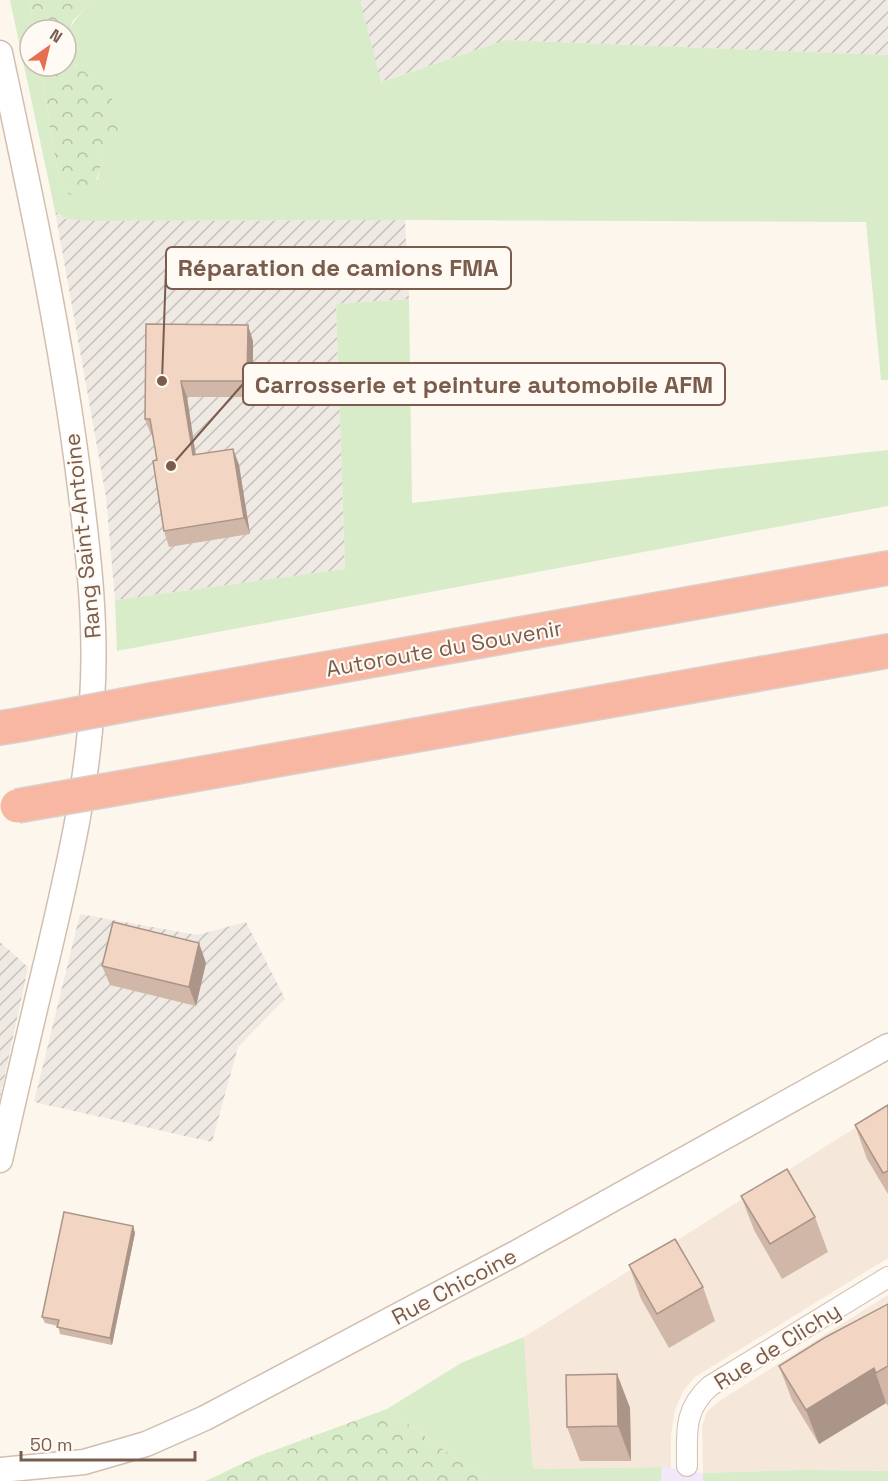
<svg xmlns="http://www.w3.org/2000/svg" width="888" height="1481" viewBox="0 0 888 1481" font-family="'Space Grotesk',sans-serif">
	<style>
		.residential { fill: #f5e8da }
		.industrial { fill: url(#industrial-furrows) }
		.education { fill: #f3e8fa }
		.grass { fill: #d8ecc9 }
		.forest { fill: url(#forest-crowns) }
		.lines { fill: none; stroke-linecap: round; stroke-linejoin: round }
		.minor-casing { stroke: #d1beb0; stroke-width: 22 }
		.tertiary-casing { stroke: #d1beb0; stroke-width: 27 }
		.motorway-casing { stroke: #dad1cd; stroke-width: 36 }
		.minor { stroke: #fff; stroke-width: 20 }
		.tertiary { stroke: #fff; stroke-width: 24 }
		.motorway { stroke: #f7b7a3; stroke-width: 33 }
		.motorway-bridge-casing { stroke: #dad1cd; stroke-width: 36; stroke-linecap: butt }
		.motorway-bridge { stroke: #f7b7a3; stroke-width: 33 }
		.wall { fill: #d1b7a8 }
		.shaded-wall { fill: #aa9588 }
		.building { fill: #f3d5c3; stroke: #aa9588; stroke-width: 1.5 }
		.labels { text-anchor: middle; stroke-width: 4.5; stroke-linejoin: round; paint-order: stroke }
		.street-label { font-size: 22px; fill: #7a5c4d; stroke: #fffaf3 }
		.leader { fill: none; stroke: #7a5c4d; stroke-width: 2 }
		.callout-dot { fill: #7a5c4d; stroke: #fffaf3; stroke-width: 2 }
		.callout { fill: #fffaf3; stroke: #7a5c4d; stroke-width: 2 }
		.callout-label { font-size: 24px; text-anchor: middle; font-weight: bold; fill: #7a5c4d }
	</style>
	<defs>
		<pattern id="industrial-furrows" width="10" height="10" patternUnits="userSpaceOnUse" patternTransform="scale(1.5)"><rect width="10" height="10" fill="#efe9e4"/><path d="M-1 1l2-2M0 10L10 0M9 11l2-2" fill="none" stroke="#c7c0bb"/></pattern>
		<pattern id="forest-crowns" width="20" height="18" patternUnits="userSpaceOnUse" patternTransform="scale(1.5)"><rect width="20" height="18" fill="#d8ecc9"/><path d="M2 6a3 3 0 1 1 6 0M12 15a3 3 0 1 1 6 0" fill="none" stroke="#b4c2a5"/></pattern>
	</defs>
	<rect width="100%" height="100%" fill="#fdf6ec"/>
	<!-- residential -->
	<g class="residential">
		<polygon points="888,1107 888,1258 695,1377 683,1391 675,1410 671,1434 671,1469 662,1467 533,1469 524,1337"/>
		<polygon points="888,1295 888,1471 803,1470 703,1473 702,1426 707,1412 719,1401"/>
	</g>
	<!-- industrial -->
	<g class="industrial">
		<polygon points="360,0 888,0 888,55 506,40 380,82"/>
		<polygon points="55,211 66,219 88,221 405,220 409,299 336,304 345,569 115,600 106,497"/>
		<polygon points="80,914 197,935 246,922 285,999 238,1047 212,1142 34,1102"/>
		<polygon points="0,942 28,967 0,1098"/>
	</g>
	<!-- education -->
	<polygon class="education" points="662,1467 703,1473 803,1470 888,1471 888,1481 661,1481"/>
	<!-- grass -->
	<g class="grass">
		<path d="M10,0H31L30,7L34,30H30V66H40L57,169L67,193L98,179L104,148L98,81C91,77 80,72 75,65C55,40 75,19 92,0H360L381,82L506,40L888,55V380H881L866,222L405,220L88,221L66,219L55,211Z"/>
		<polygon points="409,299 412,503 888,450 888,506 117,651 115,600 345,569 336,304"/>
		<polygon points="524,1337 533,1469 662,1467 661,1481 487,1481 387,1409 461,1363"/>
		<polygon points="803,1470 888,1471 888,1481 703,1481 703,1473"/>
	</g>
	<!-- forest -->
	<g class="forest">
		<polygon points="31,0 92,0 72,22 66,47 66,30 34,30 30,7"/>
		<path d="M66,48L75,66L98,81L118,107L122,135L104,148C100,169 99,187 79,199L67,193L57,169L40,66H66Z"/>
		<polygon points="387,1409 487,1481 206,1481 256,1457"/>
	</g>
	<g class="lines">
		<defs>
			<path id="minor" d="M687,1466C687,1433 683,1410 710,1386L888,1277"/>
			<g id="tertiary">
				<path d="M0,53C31,197 62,341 80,487C89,558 97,628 92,701C88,785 68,869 49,951C32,1020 16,1090 0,1160"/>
				<polyline points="0,1470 84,1462 146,1444 205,1418 514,1254 888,1046"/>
			</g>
			<g id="motorway">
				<polyline points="151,700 888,568"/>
				<polyline points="0,728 24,724"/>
				<polyline points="142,784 888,651"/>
			</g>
		</defs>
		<!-- minor casing -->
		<use href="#minor" class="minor-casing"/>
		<!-- tertiary casing -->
		<use href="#tertiary" class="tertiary-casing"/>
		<!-- motorway casing -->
		<use href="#motorway" class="motorway-casing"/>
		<!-- minor -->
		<use href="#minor" class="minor"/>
		<!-- tertiary -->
		<use href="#tertiary" class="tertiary"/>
		<!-- motorway -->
		<use href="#motorway" class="motorway"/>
		<defs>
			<g id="motorway-bridge">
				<polyline points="24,724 151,700"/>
				<polyline points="17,806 142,784"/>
			</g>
		</defs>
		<!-- motorway-bridge casing -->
		<use href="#motorway-bridge" class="motorway-bridge-casing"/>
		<!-- motorway-bridge -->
		<use href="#motorway-bridge" class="motorway-bridge"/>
	</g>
	<!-- wall -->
	<g class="wall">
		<polygon points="146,324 253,341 253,397 187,397 196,455 233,449 239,465 250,534 169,547 164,531 157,460 153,435 151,435 145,419"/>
		<polygon points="206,963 196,1006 110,985 102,966"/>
		<polygon points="888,1105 888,1194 867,1159 855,1125"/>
		<polygon points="741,1196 815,1217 828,1252 782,1279 754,1230"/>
		<polygon points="133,1226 135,1233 112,1345 60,1334 58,1326 45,1323 42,1317"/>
		<polygon points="629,1265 703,1287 715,1321 669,1348 641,1299"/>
		<polygon points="888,1304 888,1406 886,1403 819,1444 792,1400 779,1366"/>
		<polygon points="617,1374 630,1408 631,1461 580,1461 567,1427"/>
	</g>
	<!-- shaded-wall -->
	<g class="shaded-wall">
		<polygon points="248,325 253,341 253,397 247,381"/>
		<polygon points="181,381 187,397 198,471 193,455"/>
		<polygon points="233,449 239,465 250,534 244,518"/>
		<polygon points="199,943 206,963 196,1006 189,987"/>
		<polygon points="133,1226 135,1233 112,1345 110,1338"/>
		<polygon points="874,1368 886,1403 819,1444 806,1410"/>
		<polygon points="617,1374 630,1408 631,1461 618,1426"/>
	</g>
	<!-- building -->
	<g class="building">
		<polygon points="146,324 248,325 247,381 181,381 193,455 233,449 244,518 164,531 153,461 157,460 150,419 145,419"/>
		<polygon points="113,922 199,943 189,987 102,966"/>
		<polygon points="888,1105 888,1171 883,1173 855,1125"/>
		<polygon points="787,1169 815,1217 770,1244 741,1196"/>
		<polygon points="64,1212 133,1226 110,1338 57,1327 59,1320 42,1317"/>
		<polygon points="675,1239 703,1287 657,1314 629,1265"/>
		<polygon points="888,1304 888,1366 876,1373 874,1368 806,1410 779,1366 824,1338"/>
		<polygon points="617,1374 618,1426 567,1427 566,1375"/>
	</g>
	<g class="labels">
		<!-- street labels -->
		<g class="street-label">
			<text transform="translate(82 536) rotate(-96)" y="8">Rang Saint-Antoine</text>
			<text transform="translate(444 648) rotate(-10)" y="8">Autoroute du Souvenir</text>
			<text transform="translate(454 1286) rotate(-28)" y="8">Rue Chicoine</text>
			<text transform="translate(777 1346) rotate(-32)" y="8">Rue de Clichy</text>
		</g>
	</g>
	<!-- callouts -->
	<path class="leader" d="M162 381L166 268M171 466L243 384"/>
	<g class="callout-dot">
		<circle cx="162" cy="381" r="6"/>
		<circle cx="171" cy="466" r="6"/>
	</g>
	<g class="callout">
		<rect x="166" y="247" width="345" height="42" rx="6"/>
		<rect x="243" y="363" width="482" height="42" rx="6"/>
	</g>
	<g class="callout-label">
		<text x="338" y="276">Réparation de camions FMA</text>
		<text x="484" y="393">Carrosserie et peinture automobile AFM</text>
	</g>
	<!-- north arrow -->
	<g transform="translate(48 48) rotate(34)"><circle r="28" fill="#fffaf3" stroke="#cabbb1" stroke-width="1.5"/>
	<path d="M0-4.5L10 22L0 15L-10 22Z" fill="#e76f51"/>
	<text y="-9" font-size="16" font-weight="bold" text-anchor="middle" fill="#7a5c4d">N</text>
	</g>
	<!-- scale -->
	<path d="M21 1451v9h174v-9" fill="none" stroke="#7a5c4d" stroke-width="3"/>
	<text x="30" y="1451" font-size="18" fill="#7a5c4d" stroke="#fffaf3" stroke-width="4.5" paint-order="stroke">50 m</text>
</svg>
